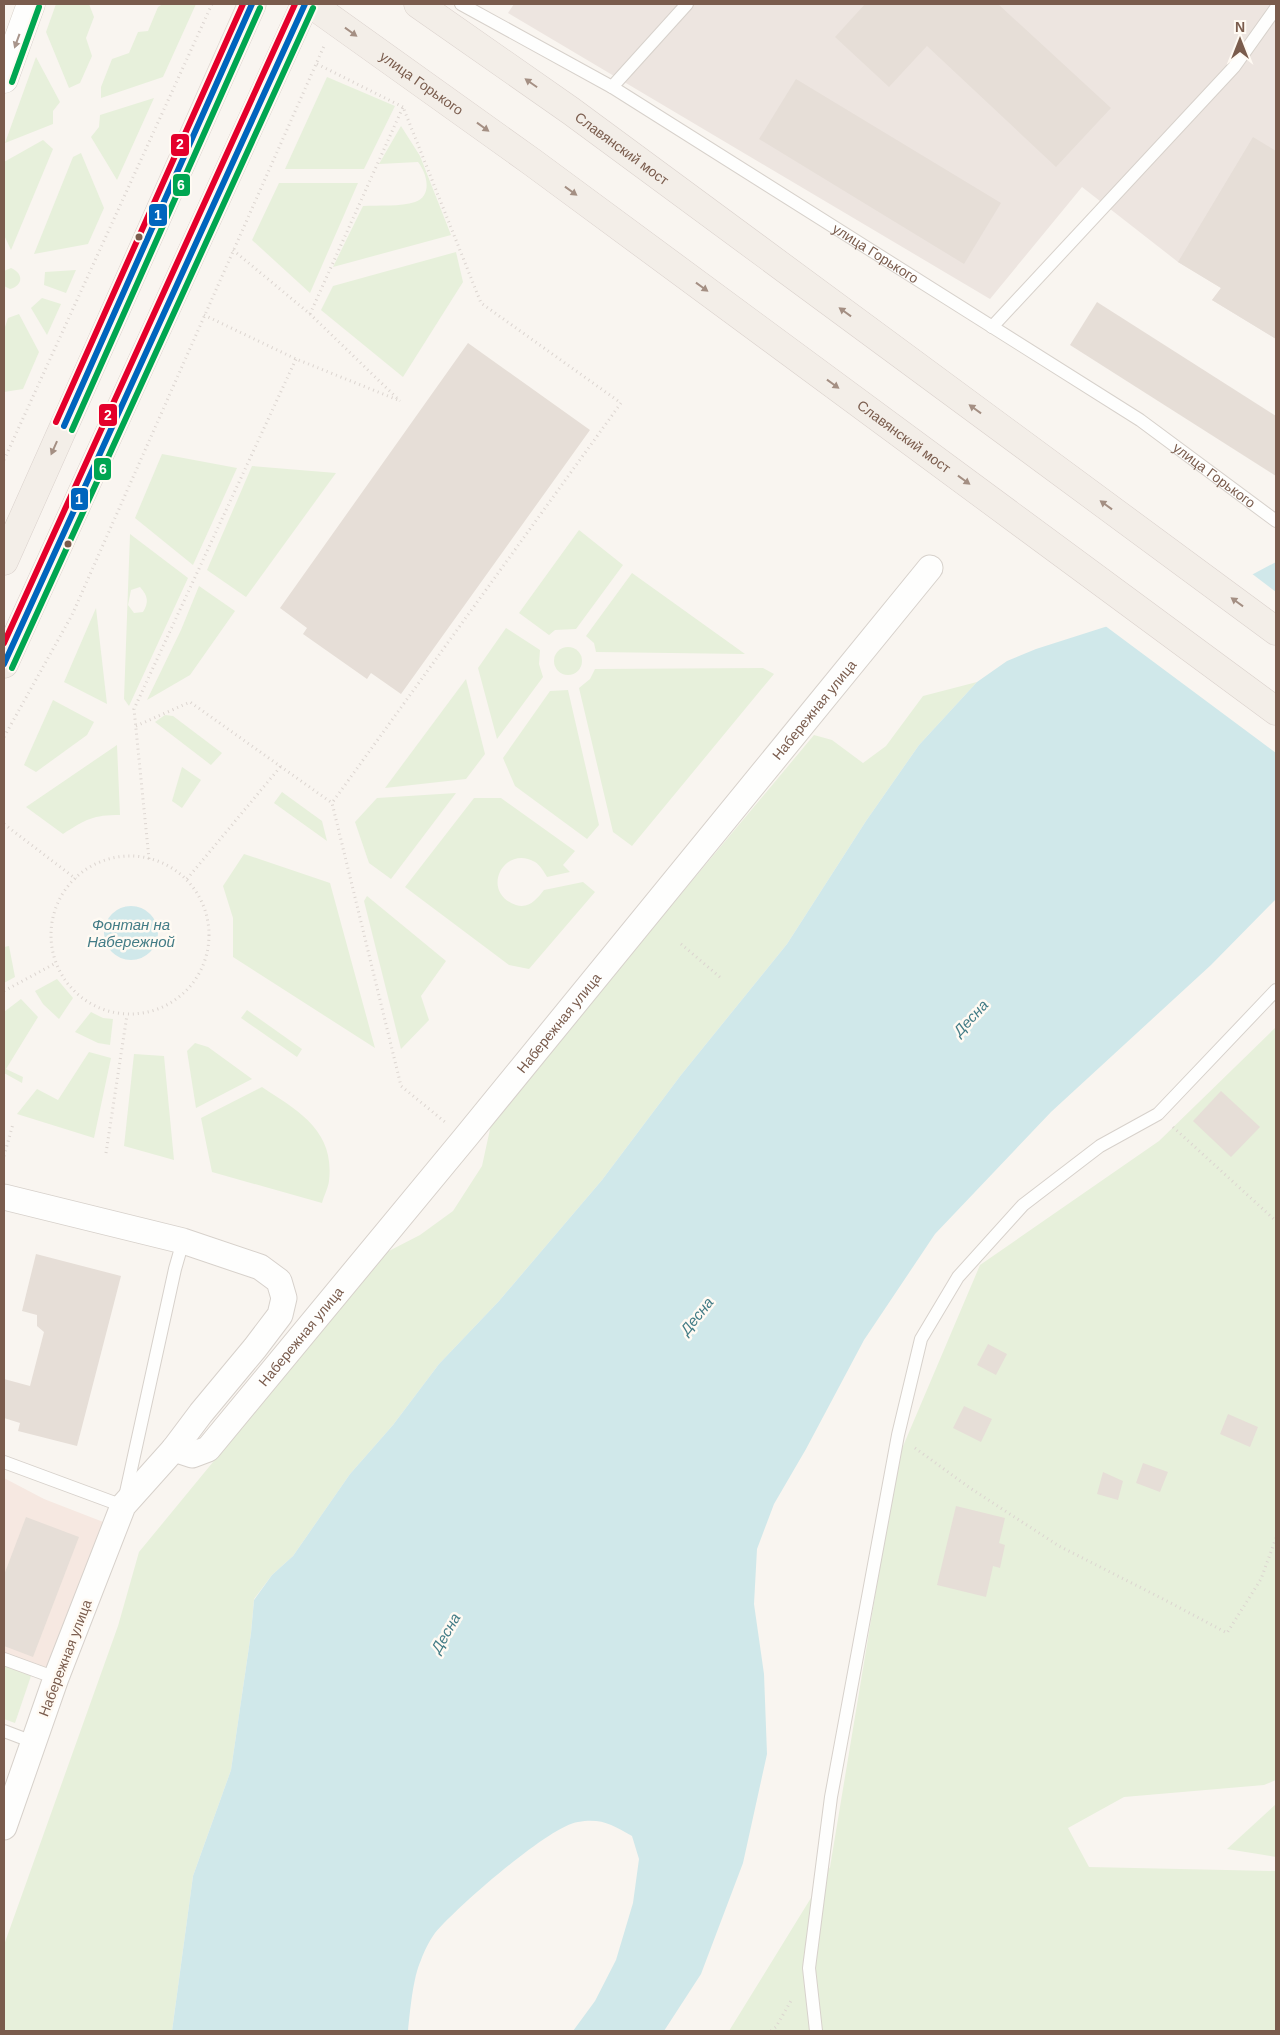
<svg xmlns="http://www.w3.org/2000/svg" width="1280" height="2035" viewBox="0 0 1280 2035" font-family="Arial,sans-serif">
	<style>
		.commercial { fill: #f6e8e1 }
		.industrial { fill: #ede5e0 }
		.green { fill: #e7f0db; fill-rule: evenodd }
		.water { fill: #d0e8ea }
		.pier { fill: #f9f5f0 }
		.building { fill: #e6ded7 }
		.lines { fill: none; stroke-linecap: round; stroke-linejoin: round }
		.lane-casing { stroke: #d7d1cb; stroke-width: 14 }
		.street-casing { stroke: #d7d1cb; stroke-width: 27 }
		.secondary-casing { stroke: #d9d2cb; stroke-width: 29 }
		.primary-casing { stroke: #dad1cc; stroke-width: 29 }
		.path { stroke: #dcd5d0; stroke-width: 3; stroke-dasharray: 1 4; stroke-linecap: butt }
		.lane { stroke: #fefefd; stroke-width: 12 }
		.street { stroke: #fefefd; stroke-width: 25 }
		.secondary { stroke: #fefefd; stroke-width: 28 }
		.primary { stroke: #f3eee8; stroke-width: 28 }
		.bus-1-casing { stroke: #fffaf3; stroke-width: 10 }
		.bus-2-casing { stroke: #fffaf3; stroke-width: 10 }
		.bus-3-casing { stroke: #fffaf3; stroke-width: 10 }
		.bus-1 { stroke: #0065bd; stroke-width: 6 }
		.bus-2 { stroke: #00a651; stroke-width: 6 }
		.bus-3 { stroke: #e4002b; stroke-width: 6 }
		.oneway { fill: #a48f83 }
		.oneway2 { fill: #a8958b }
		.bus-dot { fill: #7a5c4d; stroke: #fffaf3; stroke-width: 2 }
		.labels { text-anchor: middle; stroke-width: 5; stroke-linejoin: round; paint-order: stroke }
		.street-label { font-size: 14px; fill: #7a5c4d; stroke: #fffaf3 }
		.water-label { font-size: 15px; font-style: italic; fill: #437c86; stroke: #fffaf3 }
		.line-badge { stroke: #fffaf3; stroke-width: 2 }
		.badge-label { font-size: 14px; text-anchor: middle; font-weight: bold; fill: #fff }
	</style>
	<rect width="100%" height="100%" fill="#f9f5f0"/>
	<!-- commercial -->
	<polygon class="commercial" points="4,1478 44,1499 111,1525 55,1683 4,1663"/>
	<!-- industrial -->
	<polygon class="industrial" points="514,4 1276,4 1276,339 1212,300 1221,288 1178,262 1082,187 990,299 508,13"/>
	<!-- green -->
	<g class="green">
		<polygon points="56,4 89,4 94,17 86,38 92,56 80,83 69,88 46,32"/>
		<polygon points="163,4 196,4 163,77 101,98 101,87 112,59 129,53 138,32 148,31 158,7"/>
		<polygon points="36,57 60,102 53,111 53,124 5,143"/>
		<polygon points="327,77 395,106 364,169 285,169"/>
		<polygon points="154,98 117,180 91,137 99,127 100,115"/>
		<path d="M401,126L420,156L451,235L333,267L363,206C377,205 401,207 415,202C433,196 427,173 418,162L379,164Z"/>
		<polygon points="43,140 53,149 11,250 4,235 4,162"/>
		<polygon points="81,153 104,208 88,244 34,254 73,157"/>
		<polygon points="279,183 358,183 310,293 252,240"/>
		<polygon points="456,252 463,282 403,377 321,310 333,286"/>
		<path d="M11,268C23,273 24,285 10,289L4,286V271Z"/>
		<polygon points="76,270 66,293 44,285 45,272"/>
		<polygon points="42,298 61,304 47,335 31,308"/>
		<polygon points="19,314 39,352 23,389 4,392 4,330 8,318"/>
		<polygon points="162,454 237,468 193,565 135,518"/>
		<polygon points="252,466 336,473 246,597 207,570"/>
		<polygon points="579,530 623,565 576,629 555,630 549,635 519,613"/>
		<path d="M130,534L188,578L129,706L124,699ZM140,587C148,596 149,602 143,612L134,613L128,605L131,590Z"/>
		<polygon points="632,573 745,654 596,652 594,643 586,636"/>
		<polygon points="199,586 235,611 190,675 147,700 181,630"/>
		<polygon points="96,608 107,704 64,682"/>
		<polygon points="506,628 540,650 539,664 543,677 497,739 478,668"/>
		<circle cx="568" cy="661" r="14"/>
		<polygon points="763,668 774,674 632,846 613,832 579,688 590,679 595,669"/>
		<polygon points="466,679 485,754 466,779 385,788"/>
		<polygon points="977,682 919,745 866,821 787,944 681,1075 602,1180 499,1301 439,1364 393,1425 350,1474 293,1556 272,1575 254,1599 251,1633 231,1770 193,1876 172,2031 4,2031 4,1945 118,1626 139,1552 385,1253 420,1235 453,1211 482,1166 492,1120 814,735 832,740 863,763 886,746 923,696"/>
		<polygon points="568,690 599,825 587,839 515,786 503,758 550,691"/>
		<polygon points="53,700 94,722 87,735 36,772 24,765"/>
		<polygon points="165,715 173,716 222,753 211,765 155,722"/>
		<path d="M117,745L120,815C93,815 86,819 63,834L26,807Z"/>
		<polygon points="182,767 201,780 182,808 172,801"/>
		<polygon points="282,792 322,821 327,841 274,803"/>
		<polygon points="456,793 391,879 369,863 355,822 377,798"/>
		<path d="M474,798H501L575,851L563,865L570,872L547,877C544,872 540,865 535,862C504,844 479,892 516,905C529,909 537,899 544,890L583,882L595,892L529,969L509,965L405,887Z"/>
		<polygon points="244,854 330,883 375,1048 233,957 233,918 223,886"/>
		<polygon points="367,896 446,961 421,996 429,1020 401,1049 364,901"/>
		<polygon points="9,946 15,977 4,983 4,947"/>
		<polygon points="57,979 73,998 59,1019 43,1004 35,991"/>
		<polygon points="21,999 38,1017 6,1069 23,1077 22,1083 4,1073 4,1012"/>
		<polygon points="247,1010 302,1049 297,1057 241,1018"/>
		<polygon points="91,1012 103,1018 113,1019 110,1045 98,1043 75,1032"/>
		<polygon points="1276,1027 1276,1780 1264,1785 1124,1797 1068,1828 1089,1867 1276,1871 1276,2031 729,2031 830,1867 898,1458 980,1265 1159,1141"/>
		<polygon points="195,1043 208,1047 252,1079 196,1108 187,1051"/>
		<polygon points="89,1052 111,1058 94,1138 17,1114 37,1089 58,1100"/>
		<polygon points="134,1054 164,1056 174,1160 124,1146"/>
		<path d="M262,1087C298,1111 335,1130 329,1181C328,1188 324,1196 322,1203L212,1172L201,1118Z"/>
		<polygon points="4,1663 32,1673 15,1723 4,1719"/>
		<polygon points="1276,1804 1276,1857 1227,1849"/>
	</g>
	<!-- water -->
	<g class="water">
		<path d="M1276,562V899L1211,965L1051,1112L935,1234L864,1340L806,1449L774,1504L757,1549L754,1604L764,1674L767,1754L743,1863L701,1974L664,2031H573L595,2001L616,1960L633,1903L639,1859L632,1836C612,1825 602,1818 578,1822C549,1826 456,1908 435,1933C429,1941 424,1952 421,1960C413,1977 410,2012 408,2031H172L193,1876L231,1770L251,1633L254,1600L272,1575L293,1556L350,1474L393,1425L439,1364L499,1301L602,1180L681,1075L787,944L866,821L919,745L977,682L1007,661L1036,649L1227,588Z"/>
		<circle cx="131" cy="933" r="27"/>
	</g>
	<!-- pier -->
	<polygon class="pier" points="1251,573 1276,592 1276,753 1104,625 1226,586"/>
	<!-- building -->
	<g class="building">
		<polygon points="865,4 998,4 1111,108 1056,167 927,46 889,87 835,37"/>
		<polygon points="796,79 1001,203 964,264 759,139"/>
		<polygon points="1253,137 1276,151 1276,339 1212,300 1221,288 1178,262"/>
		<polygon points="1097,302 1276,416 1276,476 1070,345"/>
		<polygon points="468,343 590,430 401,694 371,673 367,679 303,634 307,628 280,608"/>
		<polygon points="1221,1091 1260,1127 1231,1157 1193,1121"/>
		<polygon points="36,1254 121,1276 77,1446 18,1431 20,1423 4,1418 4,1379 30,1386 44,1332 37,1326 37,1315 22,1311"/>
		<polygon points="988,1344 1007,1354 996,1375 977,1365"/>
		<polygon points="964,1406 992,1419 981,1442 953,1428"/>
		<polygon points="1228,1414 1258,1427 1250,1447 1220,1434"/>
		<polygon points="1143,1463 1168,1472 1160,1492 1136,1483"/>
		<polygon points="1103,1472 1123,1481 1118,1500 1097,1494"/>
		<polygon points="956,1506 1005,1518 999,1543 1005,1545 1000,1568 993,1566 986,1597 937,1585"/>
		<polygon points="26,1517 79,1537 33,1657 4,1646 4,1575"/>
	</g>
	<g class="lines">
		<defs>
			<g id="lane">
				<path id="s1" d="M461,4L612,87L1140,420L1276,521"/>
				<polyline points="612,87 687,4"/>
				<polyline points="992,327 1234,67 1276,8"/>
				<polyline points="4,1462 123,1506 175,1269 183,1241"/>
				<polyline points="4,1659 56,1678"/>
				<polyline points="4,1731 33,1742"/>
				<polyline points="816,2031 809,1968 831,1797 898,1435 921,1339 958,1277 1023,1205 1100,1146 1158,1114 1276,990"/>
			</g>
			<g id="street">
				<polyline points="4,1197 183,1241 260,1267 279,1281 284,1298 280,1315 255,1348 201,1413 174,1449 123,1506 56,1678 4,1827"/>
				<path id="s2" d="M174,1449L192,1455L208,1449L465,1138L930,568"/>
			</g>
			<polyline id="secondary" points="4,79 31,4"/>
			<g id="primary">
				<path id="s3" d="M311,4L532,162L1276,711"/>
				<path id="s4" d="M418,4L571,111L1276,631"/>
				<polyline points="4,561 252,4"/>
				<polyline points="4,664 305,4"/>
			</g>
		</defs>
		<!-- lane casing -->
		<use href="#lane" class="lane-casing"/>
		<!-- street casing -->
		<use href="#street" class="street-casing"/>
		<!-- secondary casing -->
		<use href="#secondary" class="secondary-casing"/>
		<!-- primary casing -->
		<use href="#primary" class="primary-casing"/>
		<!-- path -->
		<g class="path">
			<polyline points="317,64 403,107"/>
			<polyline points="233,250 310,314 400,401"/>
			<polyline points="310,314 403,107 481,303 621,403 332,803"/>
			<polyline points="204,315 296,359 398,400"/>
			<polyline points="4,460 212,4"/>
			<polyline points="136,726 190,702 332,803 401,1086 445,1122"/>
			<polyline points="4,737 72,615 324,46"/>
			<polyline points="4,824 76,879"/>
			<circle cx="130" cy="935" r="79"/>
			<polyline points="149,859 134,709 296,359"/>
			<polyline points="187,879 281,766"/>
			<polyline points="681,944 721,978"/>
			<polyline points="4,991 54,964"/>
			<polyline points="1173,1127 1276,1221"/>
			<polyline points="106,1153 127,1015"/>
			<polyline points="4,1156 13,1124"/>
			<polyline points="915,1448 970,1488 1059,1546 1165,1600 1227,1633 1261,1579 1276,1538"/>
			<polyline points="771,2031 776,2027 792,1999"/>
		</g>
		<!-- lane -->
		<use href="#lane" class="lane"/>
		<!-- street -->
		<use href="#street" class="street"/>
		<!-- secondary -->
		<use href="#secondary" class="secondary"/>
		<!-- primary -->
		<use href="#primary" class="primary"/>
		<defs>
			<g id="bus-1">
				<polyline points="64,426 252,4"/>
				<polyline points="4,664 305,4"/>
			</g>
			<g id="bus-2">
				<polyline points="12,82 39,7"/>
				<polyline points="72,430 260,8"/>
				<polyline points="12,668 313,8"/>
			</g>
			<g id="bus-3">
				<polyline points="56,422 243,4"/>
				<polyline points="4,643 295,4"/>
			</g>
		</defs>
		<!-- bus-1 casing -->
		<use href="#bus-1" class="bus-1-casing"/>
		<!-- bus-2 casing -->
		<use href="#bus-2" class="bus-2-casing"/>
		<!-- bus-3 casing -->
		<use href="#bus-3" class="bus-3-casing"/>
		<!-- bus-1 -->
		<use href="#bus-1" class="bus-1"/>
		<!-- bus-2 -->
		<use href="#bus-2" class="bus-2"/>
		<!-- bus-3 -->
		<use href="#bus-3" class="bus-3"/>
	</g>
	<!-- one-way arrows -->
	<defs><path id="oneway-solid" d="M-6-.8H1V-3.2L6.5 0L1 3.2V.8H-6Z" transform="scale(1.25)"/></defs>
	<g class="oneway">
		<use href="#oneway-solid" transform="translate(351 32) rotate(36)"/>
		<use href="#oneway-solid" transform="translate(531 83) rotate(-145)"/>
		<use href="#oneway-solid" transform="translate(483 127) rotate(36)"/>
		<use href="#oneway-solid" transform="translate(571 191) rotate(36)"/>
		<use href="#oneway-solid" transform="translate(702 287) rotate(36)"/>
		<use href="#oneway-solid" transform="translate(845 312) rotate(-144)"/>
		<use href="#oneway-solid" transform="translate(833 384) rotate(36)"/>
		<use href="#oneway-solid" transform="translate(975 409) rotate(-144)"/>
		<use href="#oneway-solid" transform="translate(54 448) rotate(114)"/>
		<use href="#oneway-solid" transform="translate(964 480) rotate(36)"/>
		<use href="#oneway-solid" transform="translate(1106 505) rotate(-144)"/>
		<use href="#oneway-solid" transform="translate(1237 602) rotate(-144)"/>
	</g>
	<use class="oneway2" href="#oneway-solid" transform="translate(17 41) rotate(110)"/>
	<!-- markers -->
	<g class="bus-dot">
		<circle cx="139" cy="237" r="4.5"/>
		<circle cx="68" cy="544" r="4.5"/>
	</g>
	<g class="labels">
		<!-- street labels -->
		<g class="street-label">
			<text dy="5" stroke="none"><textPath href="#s3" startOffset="136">улица Горького</textPath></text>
			<text dy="5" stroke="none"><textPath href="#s4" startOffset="250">Славянский мост</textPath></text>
			<text dy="5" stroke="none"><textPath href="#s1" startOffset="484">улица Горького</textPath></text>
			<text dy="5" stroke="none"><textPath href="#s3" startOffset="734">Славянский мост</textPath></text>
			<text dy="5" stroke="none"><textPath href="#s1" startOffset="889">улица Горького</textPath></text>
			<text dy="5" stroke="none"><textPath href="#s2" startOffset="992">Набережная улица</textPath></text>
			<text dy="5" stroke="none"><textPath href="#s2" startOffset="588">Набережная улица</textPath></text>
			<text dy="5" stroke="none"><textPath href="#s2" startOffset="182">Набережная улица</textPath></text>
			<text transform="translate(65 1658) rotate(-69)" y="5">Набережная улица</text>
		</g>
		<!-- water labels -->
		<g class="water-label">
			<text x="131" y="930">Фонтан на<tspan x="131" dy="17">Набережной</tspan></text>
			<text transform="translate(971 1018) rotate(-47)" y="5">Десна</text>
			<text transform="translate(697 1316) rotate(-51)" y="5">Десна</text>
			<text transform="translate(446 1633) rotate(-60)" y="5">Десна</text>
		</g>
	</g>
	<g class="line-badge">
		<rect x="170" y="133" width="20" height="24" rx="5" fill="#e4002b"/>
		<rect x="172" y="173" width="19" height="24" rx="5" fill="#00a651"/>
		<rect x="148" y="203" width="20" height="24" rx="5" fill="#0065bd"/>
		<rect x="98" y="403" width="20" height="24" rx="5" fill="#e4002b"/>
		<rect x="93" y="457" width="19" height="24" rx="5" fill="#00a651"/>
		<rect x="70" y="487" width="19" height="24" rx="5" fill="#0065bd"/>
	</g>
	<g class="badge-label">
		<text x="180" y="149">2</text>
		<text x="181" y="190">6</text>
		<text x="158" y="220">1</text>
		<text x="108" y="420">2</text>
		<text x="103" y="474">6</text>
		<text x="79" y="504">1</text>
	</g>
	<!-- border -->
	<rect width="1280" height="2035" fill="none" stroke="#7a5c4d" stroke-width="10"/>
	<!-- north arrow -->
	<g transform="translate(1240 40)" stroke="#fffaf3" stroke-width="4" paint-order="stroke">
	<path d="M0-4L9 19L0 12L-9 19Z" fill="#7a5c4d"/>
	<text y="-8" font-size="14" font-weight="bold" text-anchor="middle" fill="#7a5c4d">N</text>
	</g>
</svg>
